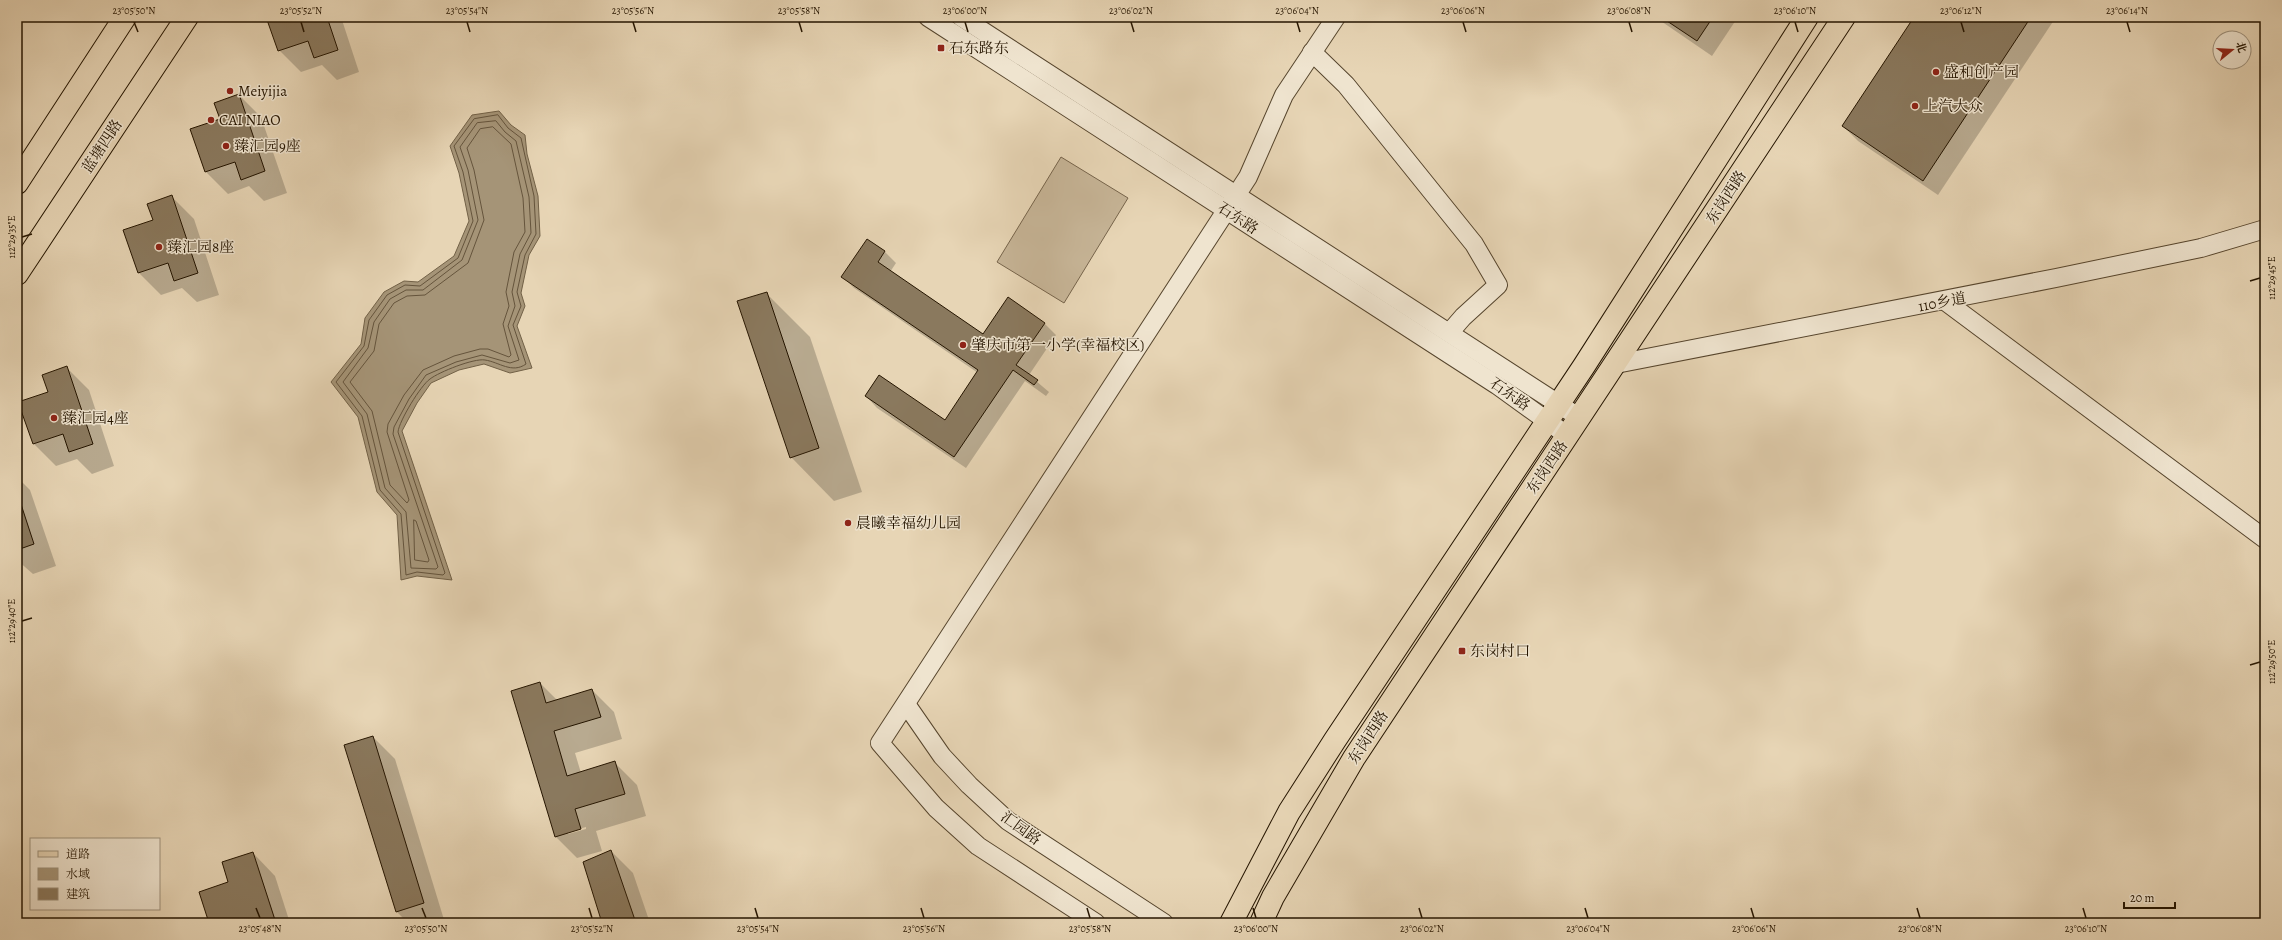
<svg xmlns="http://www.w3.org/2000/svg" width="2282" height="940" viewBox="0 0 2282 940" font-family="Alegreya,'Noto Serif SC',serif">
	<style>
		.grass { fill: #c6b496; stroke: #76644b }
		.water { fill: #a59477; stroke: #726147 }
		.shadow { fill: #0003; fill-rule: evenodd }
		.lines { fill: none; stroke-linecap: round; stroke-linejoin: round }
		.shore { stroke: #65543c; stroke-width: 1 }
		.building { fill: #8a795e; stroke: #251500 }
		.minor-casing { stroke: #56452d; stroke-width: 20 }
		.major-casing { stroke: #251500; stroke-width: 24 }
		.minor { stroke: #efe4cf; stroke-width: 18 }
		.major { stroke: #e7d5b5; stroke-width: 22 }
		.ticks { fill: none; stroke: #251500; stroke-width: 1.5 }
		.poi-dot { fill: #8f2418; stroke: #efe4cf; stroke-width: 1.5 }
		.labels { text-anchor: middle; stroke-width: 3; stroke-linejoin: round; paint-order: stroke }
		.poi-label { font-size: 15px; fill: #251500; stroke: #efe4cf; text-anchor: start }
		.street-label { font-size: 15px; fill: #251500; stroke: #efe4cf }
		.neatline { fill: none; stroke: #251500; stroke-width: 1.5 }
		.ticks-label { font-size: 10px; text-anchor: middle; fill: #251500 }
	</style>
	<rect width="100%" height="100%" fill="#e7d5b5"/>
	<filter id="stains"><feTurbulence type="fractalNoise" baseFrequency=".005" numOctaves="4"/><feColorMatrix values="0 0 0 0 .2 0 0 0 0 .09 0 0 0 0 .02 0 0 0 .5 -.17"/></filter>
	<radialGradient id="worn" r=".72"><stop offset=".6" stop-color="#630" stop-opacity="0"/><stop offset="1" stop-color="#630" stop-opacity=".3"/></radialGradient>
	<!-- grass -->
	<polygon class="grass" points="1061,157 1128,198 1064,303 997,262"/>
	<!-- water -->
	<polygon class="water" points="499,111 511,125 525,135 527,154 538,196 540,236 529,255 521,293 525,306 517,326 532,368 510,373 484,364 459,370 431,383 417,403 402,431 452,580 417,576 401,580 397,515 377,492 358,417 331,382 361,344 365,318 384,292 404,281 418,282 454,256 469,221 459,173 450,146 472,115"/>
	<!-- shadow -->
	<g class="shadow">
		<polygon points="267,17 341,17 359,72 337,80 322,65 301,72 279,50"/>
		<polygon points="1655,17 1738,17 1712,56"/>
		<polygon points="1915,17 2056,17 1938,195 1858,141 1843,126"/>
		<polygon points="239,95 261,117 287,193 264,201 249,186 228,194 206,172 221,120"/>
		<polygon points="172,197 194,219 219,295 197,302 182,288 161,295 139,273 124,231 154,221"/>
		<polygon points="867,240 885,252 896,263 890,272 984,336 1044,323 1056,335 1029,375 1049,392 1046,396 1025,381 966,468 877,408 866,396 945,421 978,373 854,288 843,277"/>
		<polygon points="766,293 810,337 862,492 834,501 791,457"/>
		<polygon points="67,368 89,390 114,466 92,474 77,459 56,466 34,444 20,402 49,392"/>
		<polygon points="17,477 30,490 56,566 33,574 17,560"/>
		<path d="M540,683L557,700L592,690L614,712L622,739L575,753L581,773L615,763L637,785L646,816L596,831L602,851L577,858L555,836ZM586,827V829L568,834V832Z"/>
		<polygon points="373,737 395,759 445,923 408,923 396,911"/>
		<polygon points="611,851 633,873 650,923 603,923"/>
		<polygon points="253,853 275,876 290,923 210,923 229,883"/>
	</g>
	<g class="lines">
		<!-- shore -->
		<g class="shore">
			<path d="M498,115L508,128L521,138L534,196L536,234L525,255L517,292L521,306L513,325L526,364C512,374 499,362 485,360C474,358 439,372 430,379C421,385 399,421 398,432L445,573L443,575L417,572L406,575L401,514L380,490L362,416L336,382L364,346L369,320L387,295L405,285L420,286L458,258L473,221L463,172L454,146L474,119Z"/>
			<polygon points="496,121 505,132 516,141 529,197 531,233 520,254 512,292 515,306 508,326 519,360 510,363 482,355 456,362 426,375 409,399 394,427 393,434 438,567 436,569 411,568 406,512 385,488 367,414 343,382 368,348 374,322 390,299 406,290 423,290 462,260 478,220 468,170 460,147 477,123"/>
			<polygon points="493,127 511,144 523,198 525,232 514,252 506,292 509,306 503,324 511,355 509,357 488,349 480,349 454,356 423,370 404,395 388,424 387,432 409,500 407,503 390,485 372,411 350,382 374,351 379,324 394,303 407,296 425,295 468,263 484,220 474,170 467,148 480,129"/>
			<polygon points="414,520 416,521 429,560 428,562 415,560"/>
		</g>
	</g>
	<!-- building -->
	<g class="building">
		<polygon points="266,17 327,17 338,50 314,58 308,41 278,51"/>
		<polygon points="1661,17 1713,17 1697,41"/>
		<polygon points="1914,17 2031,17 1923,181 1842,126"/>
		<polygon points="239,94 265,171 241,180 235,162 205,172 190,129 220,119 214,103"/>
		<polygon points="172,195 198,273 174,281 168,263 138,273 123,230 153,220 147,204"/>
		<polygon points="867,239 885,251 878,262 983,334 1008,297 1045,323 1016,365 1038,380 1034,385 1013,370 954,457 865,396 879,375 945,420 978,370 841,277"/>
		<polygon points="767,292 819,448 790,458 737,301"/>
		<polygon points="67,366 93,444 69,452 63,434 33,444 18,402 48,392 42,375"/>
		<polygon points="17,492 34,544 17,550"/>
		<polygon points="540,682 546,703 592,689 601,717 554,731 567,776 615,761 625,794 575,809 581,829 555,837 511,691"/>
		<polygon points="373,736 424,903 396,912 344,745"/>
		<polygon points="611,850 636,923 602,923 583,862"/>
		<polygon points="253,852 276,923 209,923 199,892 228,882 222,862"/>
	</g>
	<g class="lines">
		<defs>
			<g id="minor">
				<polyline points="928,17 1497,385 1568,436"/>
				<polyline points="961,17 1580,418"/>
				<polyline points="1312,52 1346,85 1474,244 1498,285 1463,317 1450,332"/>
				<polyline points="1945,301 2265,539"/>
				<polyline points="1616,364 2056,278 2201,248 2265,229"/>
				<polyline points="906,704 942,756 969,785 1008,821 1164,923"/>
				<polyline points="1096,923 978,846 936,808 880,743 1248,177 1284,95 1336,17"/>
			</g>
			<g id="major">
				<polyline points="17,183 125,17"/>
				<polyline points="17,274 187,17"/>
				<polyline points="1231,923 1289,812 1335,740 1584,366 1807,17"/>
				<polyline points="1261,923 1273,897 1354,758 1844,17"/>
			</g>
		</defs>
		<!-- minor casing -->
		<use href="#minor" class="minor-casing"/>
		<!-- major casing -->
		<use href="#major" class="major-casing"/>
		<!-- minor -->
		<use href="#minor" class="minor"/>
		<!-- major -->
		<use href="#major" class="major"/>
	</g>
	<!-- ticks -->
	<path class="ticks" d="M134,22L138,32M301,22L304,32M467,22L470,32M633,22L636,32M799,22L802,32M965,22L968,32M1131,22L1134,32M1297,22L1300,32M1463,22L1466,32M1629,22L1632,32M1795,22L1798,32M1961,22L1964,32M2127,22L2130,32M22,237L32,234M2250,281L2260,278M22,621L32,618M2250,665L2260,662M256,908L260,918M422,908L426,918M589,908L592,918M755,908L758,918M921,908L924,918M1087,908L1090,918M1253,908L1256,918M1419,908L1422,918M1585,908L1588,918M1751,908L1754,918M1917,908L1920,918M2083,908L2086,918"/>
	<!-- markers -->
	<g class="poi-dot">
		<rect x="937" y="44" width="8" height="8" rx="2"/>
		<circle cx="1936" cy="72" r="4"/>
		<circle cx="230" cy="91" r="4"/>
		<circle cx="1915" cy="106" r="4"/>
		<circle cx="211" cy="120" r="4"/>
		<circle cx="226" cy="146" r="4"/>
		<circle cx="159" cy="247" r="4"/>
		<circle cx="963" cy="345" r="4"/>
		<circle cx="54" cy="418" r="4"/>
		<circle cx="848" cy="523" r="4"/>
		<rect x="1458" y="647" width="8" height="8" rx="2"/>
	</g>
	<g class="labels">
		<!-- poi labels -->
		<g class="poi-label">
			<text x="949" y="53">石东路东</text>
			<text x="1944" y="77">盛和创产园</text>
			<text x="238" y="96">Meiyijia</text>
			<text x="1923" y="111">上汽大众</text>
			<text x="219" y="125">CAI NIAO</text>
			<text x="234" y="151">臻汇园9座</text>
			<text x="167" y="252">臻汇园8座</text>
			<text x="971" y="350">肇庆市第一小学(幸福校区)</text>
			<text x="62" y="423">臻汇园4座</text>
			<text x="856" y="528">晨曦幸福幼儿园</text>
			<text x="1470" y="656">东岗村口</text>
		</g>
		<!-- street labels -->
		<g class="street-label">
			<text transform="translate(102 146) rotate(-57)" y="5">蓝塘四路</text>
			<text transform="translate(1726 197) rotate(-57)" y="5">东岗西路</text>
			<text transform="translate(1238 218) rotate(33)" y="5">石东路</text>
			<text transform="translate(1942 302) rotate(-11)" y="5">110乡道</text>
			<text transform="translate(1510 394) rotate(35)" y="5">石东路</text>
			<text transform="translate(1547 467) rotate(-56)" y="5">东岗西路</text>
			<text transform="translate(1368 737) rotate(-57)" y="5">东岗西路</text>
			<text transform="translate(1021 828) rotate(36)" y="5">汇园路</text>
		</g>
	</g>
	<!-- margin -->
	<rect width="2282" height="940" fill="none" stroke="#e7d5b5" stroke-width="44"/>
	<!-- legend -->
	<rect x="30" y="838" width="130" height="72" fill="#efe4cf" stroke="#9e917c"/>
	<rect x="38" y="851" width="20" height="6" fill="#e7d5b5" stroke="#9e917c"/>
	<text x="66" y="858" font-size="12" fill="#251500">道路</text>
	<rect x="38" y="868" width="20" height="12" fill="#a59477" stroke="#9e917c"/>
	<text x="66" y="878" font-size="12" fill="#251500">水域</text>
	<rect x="38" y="888" width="20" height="12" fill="#8a795e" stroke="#9e917c"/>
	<text x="66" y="898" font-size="12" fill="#251500">建筑</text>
	<!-- north arrow -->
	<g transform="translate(2232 50) rotate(72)"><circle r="19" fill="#efe4cf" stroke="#9e917c"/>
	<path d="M0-3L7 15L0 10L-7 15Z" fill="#8f2418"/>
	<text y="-6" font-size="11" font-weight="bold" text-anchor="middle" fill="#251500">北</text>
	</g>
	<!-- scale -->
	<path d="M2124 902v6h51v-6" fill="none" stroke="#251500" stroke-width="2"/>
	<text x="2130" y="902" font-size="12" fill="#251500" stroke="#efe4cf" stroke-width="3" paint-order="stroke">20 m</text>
	<rect x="22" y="22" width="2238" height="896" class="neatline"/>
	<g class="ticks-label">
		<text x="134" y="14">23°05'50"N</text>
		<text x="301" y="14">23°05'52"N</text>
		<text x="467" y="14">23°05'54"N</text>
		<text x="633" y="14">23°05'56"N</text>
		<text x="799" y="14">23°05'58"N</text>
		<text x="965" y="14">23°06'00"N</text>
		<text x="1131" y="14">23°06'02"N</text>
		<text x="1297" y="14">23°06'04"N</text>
		<text x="1463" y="14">23°06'06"N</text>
		<text x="1629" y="14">23°06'08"N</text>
		<text x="1795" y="14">23°06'10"N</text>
		<text x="1961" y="14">23°06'12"N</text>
		<text x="2127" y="14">23°06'14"N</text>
		<text transform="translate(11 237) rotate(-90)" y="4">112°29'35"E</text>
		<text transform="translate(2271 278) rotate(-90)" y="4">112°29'45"E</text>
		<text transform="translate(11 621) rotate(-90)" y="4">112°29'40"E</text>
		<text transform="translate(2271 662) rotate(-90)" y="4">112°29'50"E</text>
		<text x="260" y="932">23°05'48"N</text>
		<text x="426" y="932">23°05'50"N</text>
		<text x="592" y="932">23°05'52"N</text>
		<text x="758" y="932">23°05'54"N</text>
		<text x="924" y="932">23°05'56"N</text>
		<text x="1090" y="932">23°05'58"N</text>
		<text x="1256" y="932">23°06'00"N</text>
		<text x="1422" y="932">23°06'02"N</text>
		<text x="1588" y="932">23°06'04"N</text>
		<text x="1754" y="932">23°06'06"N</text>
		<text x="1920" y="932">23°06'08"N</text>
		<text x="2086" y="932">23°06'10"N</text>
	</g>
	<rect width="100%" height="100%" filter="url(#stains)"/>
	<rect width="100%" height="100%" fill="url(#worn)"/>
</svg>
